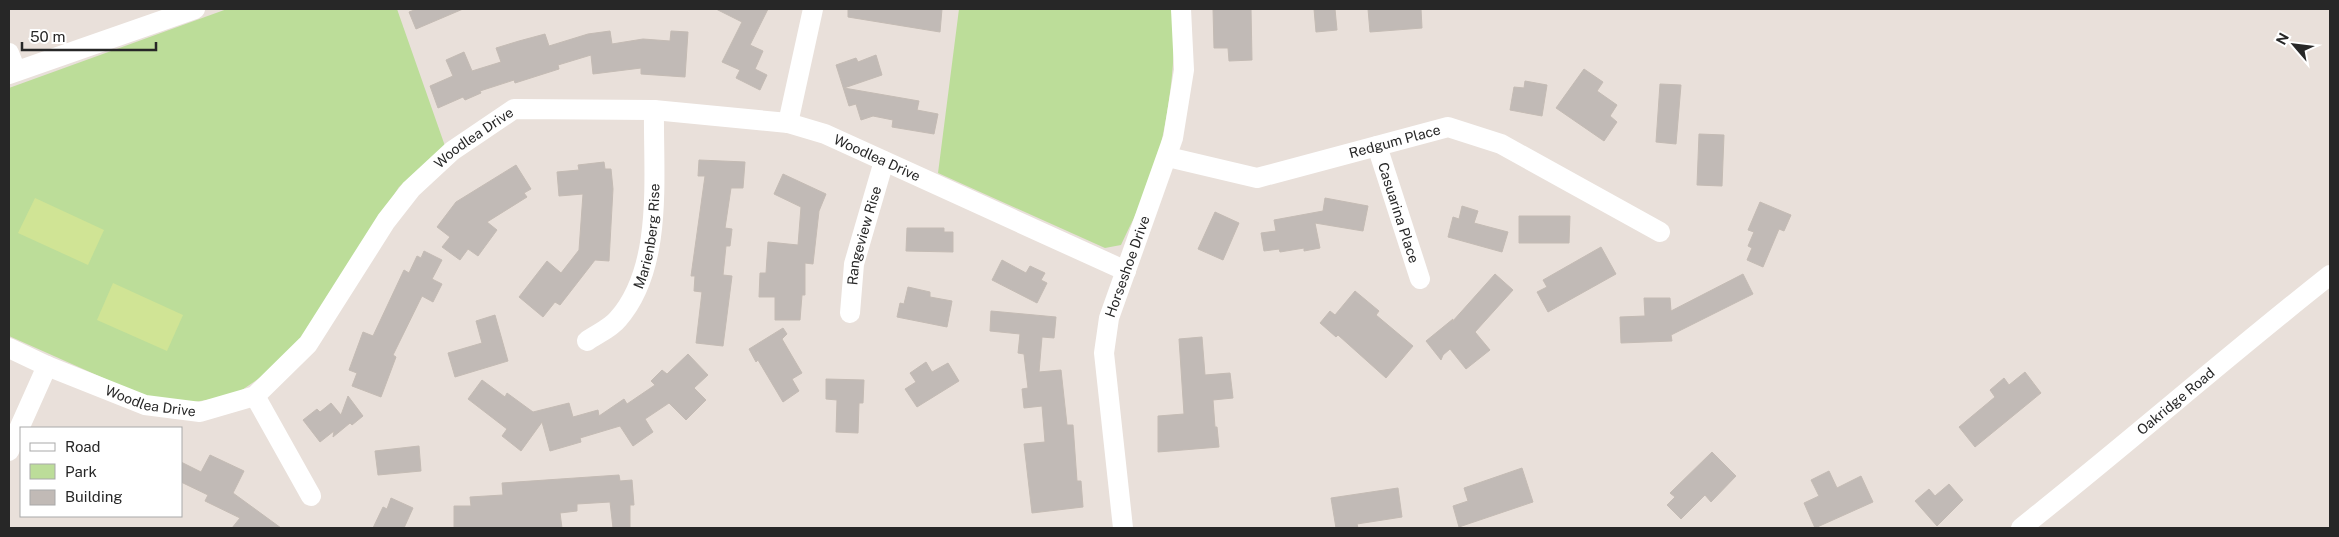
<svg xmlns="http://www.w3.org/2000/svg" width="2339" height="537" viewBox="0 0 2339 537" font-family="'Public Sans',sans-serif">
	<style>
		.green { fill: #bcdd99 }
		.pitch { fill: #d0e495 }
		.building { fill: #c1bab6; stroke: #c4bbb4 }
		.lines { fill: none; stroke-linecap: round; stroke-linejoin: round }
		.minor { stroke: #fff; stroke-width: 20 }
		.labels { text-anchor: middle; stroke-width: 4; stroke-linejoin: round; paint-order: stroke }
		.street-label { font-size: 14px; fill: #272727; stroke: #fff }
	</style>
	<rect width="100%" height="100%" fill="#e9e0da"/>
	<!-- green -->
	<g class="green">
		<polygon points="227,9 397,9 445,146 399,187 302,337 276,367 233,396 187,403 146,397 9,336 9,88"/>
		<path d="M959,9H1171C1180,48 1166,132 1154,171C1146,196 1132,221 1121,245L1105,248L938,173Z"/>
	</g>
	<!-- pitch -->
	<g class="pitch">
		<polygon points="35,198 104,230 88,265 18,233"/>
		<polygon points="113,283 183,315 167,351 97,320"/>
	</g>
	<!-- building -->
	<g class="building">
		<polygon points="417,9 463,9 416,29 409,12"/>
		<polygon points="716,9 768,9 750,45 763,51 755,69 767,75 760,90 736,78 740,70 722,62 742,22"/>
		<polygon points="848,9 942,9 940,32 848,17"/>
		<polygon points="1213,9 1251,9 1252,60 1229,61 1228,48 1214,48"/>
		<polygon points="1314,9 1335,9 1337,30 1316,32"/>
		<polygon points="1368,9 1421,9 1422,28 1370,32"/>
		<polygon points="610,31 612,44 643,39 670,41 671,31 688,32 685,77 641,74 641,68 593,74 591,55 558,65 559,69 515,83 514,80 480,91 481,93 465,100 463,97 438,108 430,86 453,76 446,60 464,52 472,71 501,62 496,48 519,41 545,34 549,46 588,34"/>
		<polygon points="876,55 882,75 844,88 919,101 917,110 938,114 934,134 892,127 893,120 873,116 861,120 856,104 849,106 836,65 856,58 858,62"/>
		<polygon points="1584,69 1603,82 1597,91 1617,105 1610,116 1617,122 1604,141 1556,108"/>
		<polygon points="1525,81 1547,85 1542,116 1510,110 1514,87 1524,88"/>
		<polygon points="1660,84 1681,85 1676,144 1656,142"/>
		<polygon points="1699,134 1724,135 1722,186 1697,185"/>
		<polygon points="699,160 745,162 743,188 731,188 725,228 732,229 730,246 726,246 723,275 732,276 723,346 696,343 702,292 694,291 695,276 691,276 705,176 698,176"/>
		<polygon points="604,162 605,169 611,169 613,189 609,261 595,260 560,305 555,302 543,317 519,297 547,261 561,273 579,250 583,194 559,196 557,172 579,170 578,165"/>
		<polygon points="516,165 531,189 524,193 527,197 487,222 497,230 478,256 468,249 460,260 442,247 450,237 437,227 456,202"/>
		<polygon points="783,174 826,194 819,211 813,264 805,263 805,295 802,295 800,320 775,320 775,297 759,297 760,273 766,273 768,242 798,245 801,207 774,194"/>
		<polygon points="1325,198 1368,206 1363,231 1315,223 1320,248 1304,251 1304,248 1280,252 1279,249 1264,251 1261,233 1276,231 1274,220 1323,211"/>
		<polygon points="1760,202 1791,215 1784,231 1779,229 1763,267 1747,260 1752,248 1748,246 1754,232 1748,230"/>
		<polygon points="1462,206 1478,211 1474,223 1508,232 1502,252 1448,237 1453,217 1459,219"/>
		<polygon points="1215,212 1239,223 1223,260 1198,249"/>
		<polygon points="1519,216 1570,216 1569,243 1519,243"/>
		<polygon points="907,228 944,228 944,232 953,232 953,252 906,251"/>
		<polygon points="1601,247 1616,274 1548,312 1537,292 1547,287 1543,280"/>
		<polygon points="424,251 442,260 432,279 442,284 433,302 422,296 393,355 396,357 381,397 352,386 357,373 349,370 363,332 373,336 404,270 409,273 417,256 421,258"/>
		<polygon points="1002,260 1026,273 1030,266 1045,273 1041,280 1047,283 1037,303 992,280"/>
		<polygon points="1495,274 1513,290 1475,332 1490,350 1466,369 1450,349 1443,355 1441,360 1426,341 1453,319 1452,322"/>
		<polygon points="1743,274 1753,294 1671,335 1672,341 1621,343 1620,317 1645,316 1644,298 1670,298 1671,311"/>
		<polygon points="908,287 930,292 930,297 952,301 947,327 897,317 900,303 904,304"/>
		<polygon points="1355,291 1379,311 1376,315 1413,346 1386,378 1338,335 1336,337 1320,323 1330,311 1335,315"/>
		<polygon points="991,311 1056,317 1054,338 1042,337 1039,372 1061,370 1067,425 1073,425 1077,481 1081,481 1083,507 1032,513 1024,444 1045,442 1042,406 1024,408 1022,389 1028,388 1024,354 1018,353 1020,334 990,331"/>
		<polygon points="495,315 508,361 455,377 448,353 482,343 476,321"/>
		<polygon points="783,328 787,334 782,339 802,373 792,379 799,391 783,402 758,360 756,362 749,349"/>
		<polygon points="1202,337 1205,375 1230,373 1233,398 1213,400 1215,427 1217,427 1219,447 1158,452 1158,416 1184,414 1179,339"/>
		<polygon points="688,354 708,375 694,388 706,400 686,420 669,403 645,419 653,432 633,446 620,426 580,438 581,442 550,451 542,422 521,451 502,436 507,429 468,399 482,380 505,397 507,393 533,412 569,403 573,417 598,410 599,416 624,399 627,404 655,385 651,381 662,370 667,374"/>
		<polygon points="926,362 932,372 948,363 959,381 917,407 905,389 916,382 910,373"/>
		<polygon points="2025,372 2041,393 1975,447 1959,427 1995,397 1990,390 2004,378 2009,385"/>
		<polygon points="826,379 864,380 863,403 859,403 858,433 836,432 837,400 826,399"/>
		<polygon points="348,396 363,416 352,425 350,423 333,437 334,431 320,442 303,420 317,409 320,412 331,403 341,415"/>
		<polygon points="419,446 421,471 378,475 375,451"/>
		<polygon points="1712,452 1736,476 1711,502 1705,495 1681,519 1667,505 1675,497 1670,493"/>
		<polygon points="210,455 244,471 233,493 281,528 232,528 240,518 205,501 208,495 181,482 181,462 201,472"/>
		<polygon points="1522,468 1533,502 1459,527 1453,506 1468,501 1464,488"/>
		<polygon points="1829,471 1837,488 1861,476 1873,502 1815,528 1804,503 1819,496 1811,480"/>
		<polygon points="619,475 620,481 632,480 634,505 630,505 630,528 613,528 610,502 577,504 577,511 560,513 562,528 454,528 454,506 471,506 470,497 503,495 502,483"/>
		<polygon points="1949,484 1963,500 1937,526 1915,501 1929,489 1935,496"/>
		<polygon points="1398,488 1402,517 1357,524 1358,528 1336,528 1331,498"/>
		<polygon points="391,498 413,508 404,528 373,528 383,507 387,509"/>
	</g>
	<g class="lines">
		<!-- minor -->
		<g class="minor">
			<polyline points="9,53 16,71"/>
			<polyline points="9,74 195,9"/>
			<polyline points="788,123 813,9"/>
			<path id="s1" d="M1377,146L1420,279"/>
			<path id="s2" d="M1168,157L1257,178L1448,127L1501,144L1660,232"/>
			<path id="s3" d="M850,313L854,264L884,161"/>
			<path id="s4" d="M587,341C597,334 611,328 618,319C664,267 653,175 654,110"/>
			<path id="s5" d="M9,348L47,366L145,405L200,412L255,396L308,344L386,221L411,189L452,151L514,109L654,110L788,123L825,134L1126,271"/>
			<polyline points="255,396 311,496"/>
			<polyline points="9,451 47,366"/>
			<path id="s6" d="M1123,528L1104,353L1109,318L1173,138L1184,70L1181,9"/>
			<path id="s7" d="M2021,528C2126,445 2226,357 2330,275"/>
		</g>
	</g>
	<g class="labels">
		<!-- street labels -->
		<g class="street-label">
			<text dy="5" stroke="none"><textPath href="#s5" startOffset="602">Woodlea Drive</textPath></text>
			<text dy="5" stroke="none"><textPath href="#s2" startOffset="234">Redgum Place</textPath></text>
			<text dy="5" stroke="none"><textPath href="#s5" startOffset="1022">Woodlea Drive</textPath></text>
			<text dy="5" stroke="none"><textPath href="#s1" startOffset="70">Casuarina Place</textPath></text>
			<text dy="5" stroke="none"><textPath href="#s4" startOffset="128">Marienberg Rise</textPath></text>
			<text dy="5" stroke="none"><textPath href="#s3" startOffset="79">Rangeview Rise</textPath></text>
			<text dy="5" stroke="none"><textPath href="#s6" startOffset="266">Horseshoe Drive</textPath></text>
			<text dy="5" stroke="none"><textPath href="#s5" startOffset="152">Woodlea Drive</textPath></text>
			<text dy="5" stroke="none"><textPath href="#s7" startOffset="200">Oakridge Road</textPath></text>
		</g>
	</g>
	<!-- border -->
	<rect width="2339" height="537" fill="none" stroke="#272727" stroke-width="20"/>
	<!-- legend -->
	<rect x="20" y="427" width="162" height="90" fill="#ffffff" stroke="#a9a9a9"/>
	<rect x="30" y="443" width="25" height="8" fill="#ffffff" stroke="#a9a9a9"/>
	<text x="65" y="452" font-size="15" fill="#272727">Road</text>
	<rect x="30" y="464" width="25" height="15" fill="#bcdd99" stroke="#a9a9a9"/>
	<text x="65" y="477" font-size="15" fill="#272727">Park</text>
	<rect x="30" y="490" width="25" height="15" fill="#c1bab6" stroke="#a9a9a9"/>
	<text x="65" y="502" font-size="15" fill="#272727">Building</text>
	<!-- north arrow -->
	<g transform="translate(2294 45) rotate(298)" stroke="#ffffff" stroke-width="4" paint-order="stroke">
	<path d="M0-4L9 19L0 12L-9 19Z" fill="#272727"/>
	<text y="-8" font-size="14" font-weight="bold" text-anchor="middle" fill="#272727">N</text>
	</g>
	<!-- scale -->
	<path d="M22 42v8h134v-8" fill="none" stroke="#272727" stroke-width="2.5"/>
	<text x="30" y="42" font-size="15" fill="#272727" stroke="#ffffff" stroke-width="4" paint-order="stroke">50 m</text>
</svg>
